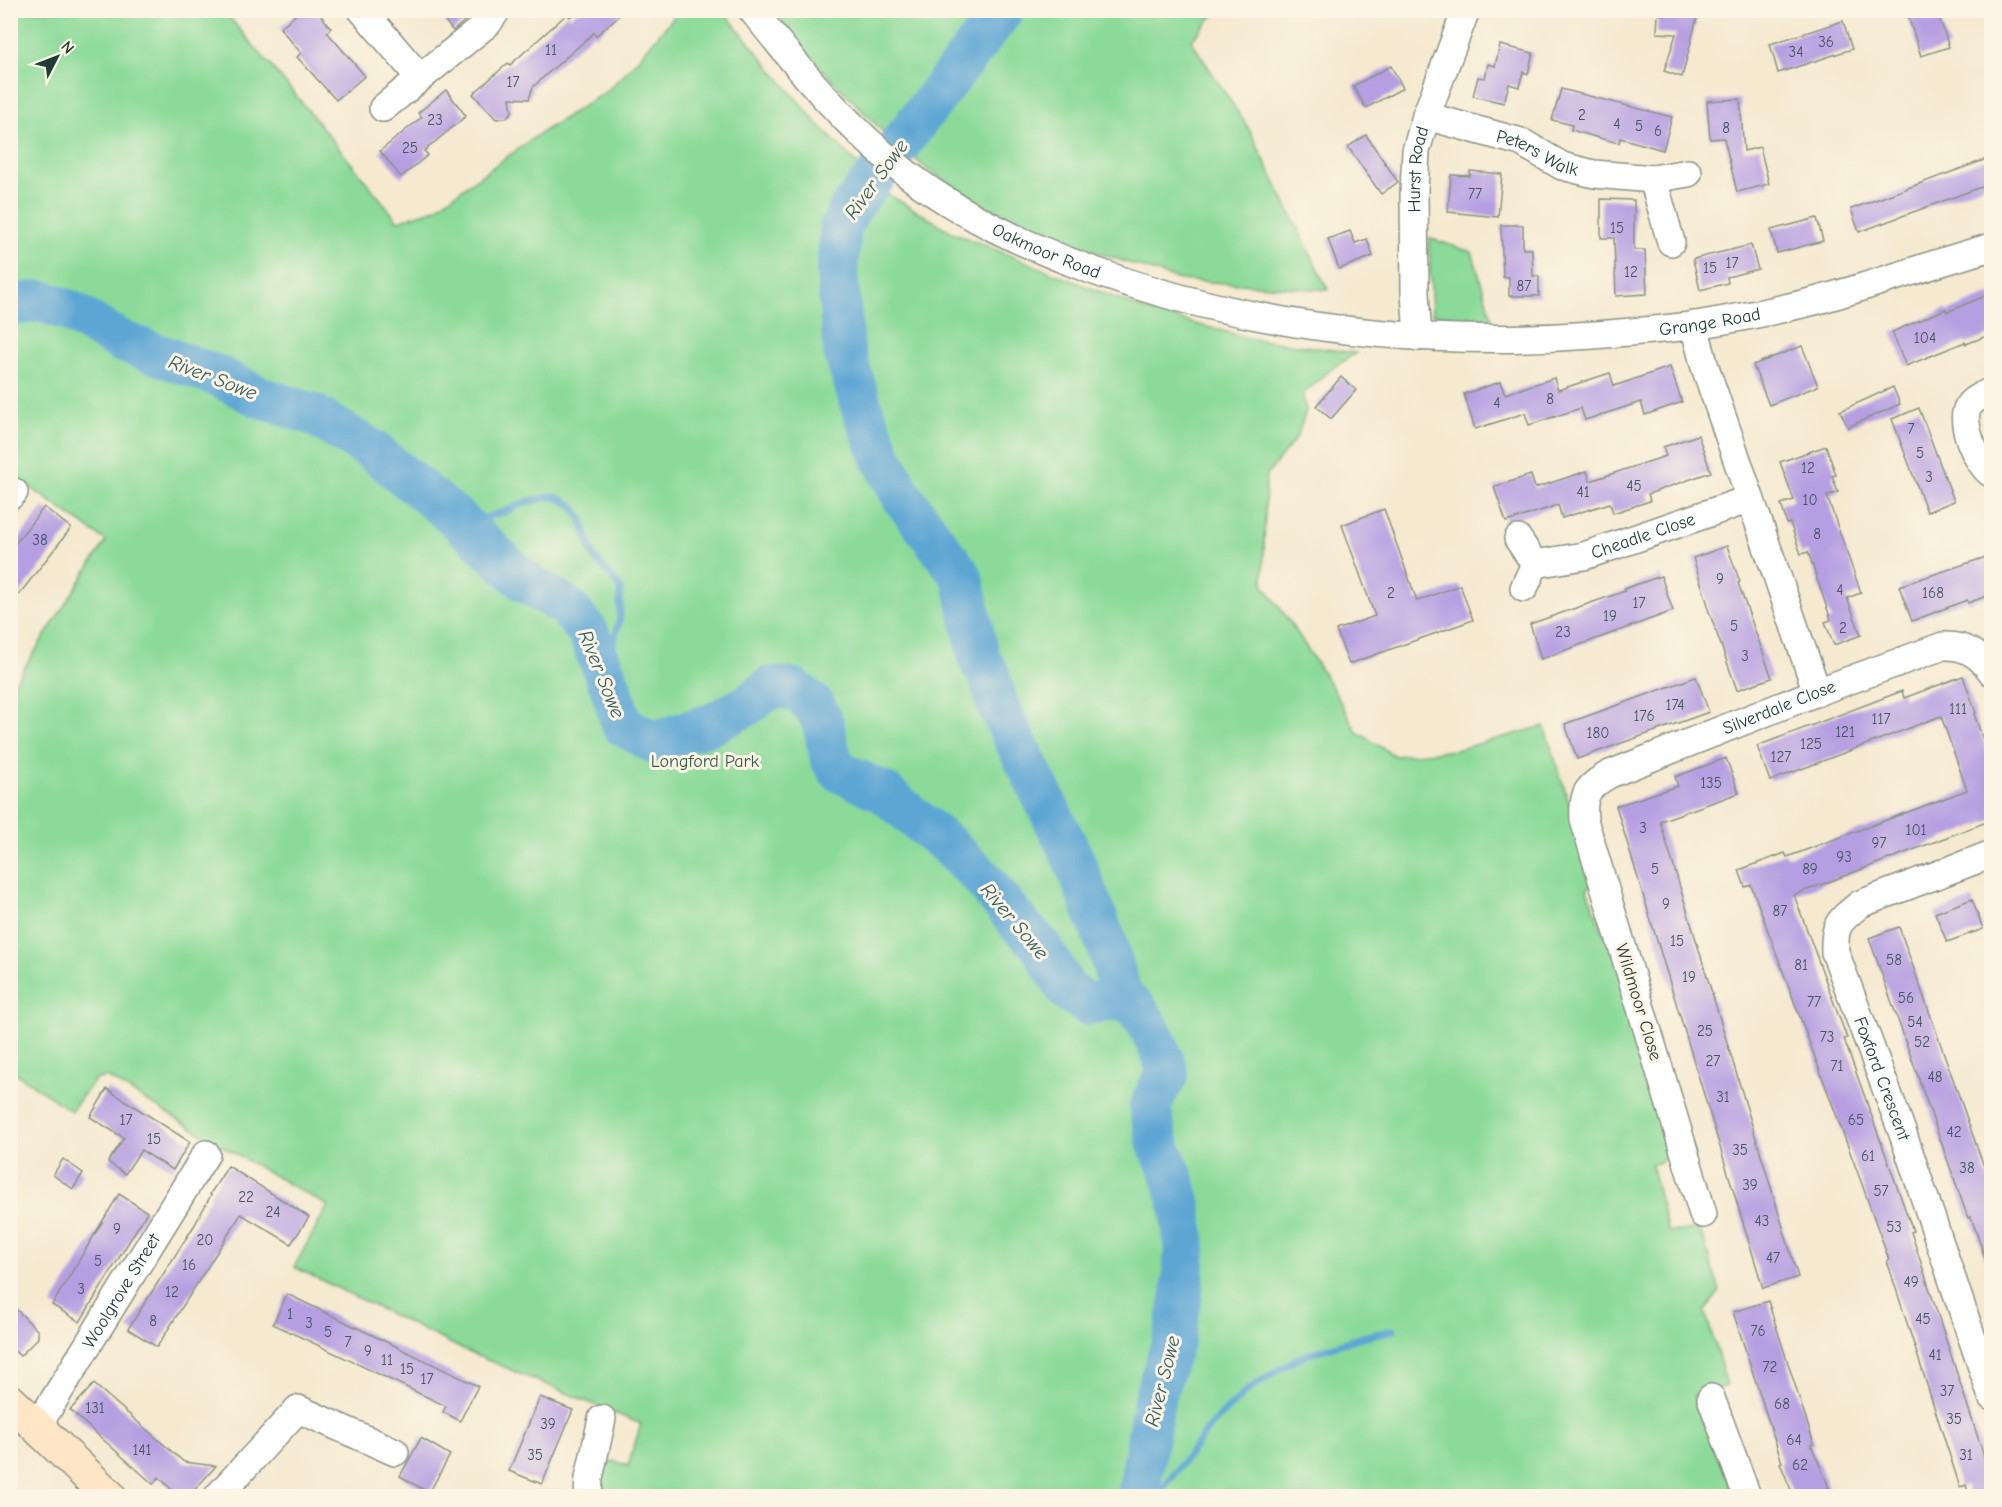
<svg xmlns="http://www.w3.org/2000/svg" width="2002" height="1507" viewBox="0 0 2002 1507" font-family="'Comic Neue',sans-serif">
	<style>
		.green { fill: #8bda99; stroke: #558c66; stroke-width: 1.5 }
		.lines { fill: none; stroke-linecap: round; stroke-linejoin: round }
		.stream { stroke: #5da6d4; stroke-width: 7 }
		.river { stroke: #5da6d4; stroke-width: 42 }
		.building { fill: #b59ee2 }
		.street-casing { stroke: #8a9382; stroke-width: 30 }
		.secondary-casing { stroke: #8a9382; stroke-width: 36 }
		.street { stroke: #fff; stroke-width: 27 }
		.secondary { stroke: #fee5c5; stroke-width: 33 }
		.labels { text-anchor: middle; stroke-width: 6; stroke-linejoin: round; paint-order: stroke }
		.number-label { font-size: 15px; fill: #445560 }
		.street-label { font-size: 18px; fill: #1f3d34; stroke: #fcf5e5 }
		.park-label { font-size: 18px; fill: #355c48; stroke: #fcf5e5 }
		.water-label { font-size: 20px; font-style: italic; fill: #325c64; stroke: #fcf5e5 }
	</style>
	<rect width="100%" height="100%" fill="#fcf5e5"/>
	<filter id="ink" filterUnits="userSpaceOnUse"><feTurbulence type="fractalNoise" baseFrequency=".0167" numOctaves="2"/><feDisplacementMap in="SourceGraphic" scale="12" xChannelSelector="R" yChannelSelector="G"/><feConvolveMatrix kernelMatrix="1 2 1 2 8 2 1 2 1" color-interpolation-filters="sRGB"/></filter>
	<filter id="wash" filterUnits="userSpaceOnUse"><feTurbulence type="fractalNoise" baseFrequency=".008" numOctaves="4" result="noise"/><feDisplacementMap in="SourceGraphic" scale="24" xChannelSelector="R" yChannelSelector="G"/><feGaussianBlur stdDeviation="1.35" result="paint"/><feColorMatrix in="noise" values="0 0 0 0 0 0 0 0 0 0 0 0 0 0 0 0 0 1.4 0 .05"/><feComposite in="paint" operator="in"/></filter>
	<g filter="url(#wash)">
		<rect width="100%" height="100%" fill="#f5e9d0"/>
		<!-- green -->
		<g class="green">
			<path d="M11,11H224L299,99L398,221L433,210L539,134L607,91L631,67L679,11H723L815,121L886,193L952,232L1150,312L1253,339L1356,353L1333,368L1304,393L1303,399L1306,411L1297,437L1266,476L1263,584L1296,631L1335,692L1357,732L1395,756L1456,750L1544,726L1595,881L1587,890L1605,937L1612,940L1674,1144C1669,1156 1665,1163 1651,1164L1668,1232L1700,1229L1720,1291L1705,1311L1727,1386L1694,1395L1698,1411L1735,1496H598L603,1467L613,1461L628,1466L641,1424L468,1352L294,1267L328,1206L232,1152L107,1077L95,1080L71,1111L11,1070L10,690L106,541L27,485L11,484Z"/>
			<polygon points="774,11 1217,11 1191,41 1249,129 1328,290 1180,280 1081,247 989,208 928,170 883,132 814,61"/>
			<polygon points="1429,238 1472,252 1492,319 1432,314"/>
		</g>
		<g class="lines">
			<!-- stream -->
			<g class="stream">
				<polyline points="454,516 484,518 504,512 526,502 554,496 572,505 581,518 593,556 620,587 620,618 611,651 607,679"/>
				<polyline points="1149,1496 1161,1491 1211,1425 1250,1388 1300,1357 1362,1337 1394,1330"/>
			</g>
			<!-- river -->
			<g class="river">
				<polyline points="1003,10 850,209 841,227 837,271 844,351 863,411 882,458 903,498 962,577 980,662 988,672 998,706 1073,858 1106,942 1123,1001"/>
				<path d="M10,305L42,301L70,311L123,342L218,376L259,397L314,415L372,450L454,516L524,581L566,606L588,632L612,691L622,725L653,742L712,724L748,705L771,687L794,689L814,705L823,723L831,759L840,772L883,792L949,846L982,878L1020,925L1040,945L1067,990L1087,1004C1098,1003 1113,998 1124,1001C1144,1006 1163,1056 1168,1075L1158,1089L1150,1108L1158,1144L1173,1178L1181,1210L1185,1249L1182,1294L1174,1338L1154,1400L1138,1496"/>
			</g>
		</g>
		<g id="blocks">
			<!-- building -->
			<g class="building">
				<polygon points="301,10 316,10 331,28 327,32 365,76 336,100 297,57 301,53 280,28"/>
				<polygon points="436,10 477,10 453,31"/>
				<polygon points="579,10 625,10 596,36 594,33 548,73 533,87 529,99 510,98 512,112 506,118 496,119 473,94 508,63 510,65 567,14 570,17"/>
				<polygon points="1667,10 1699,10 1682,77 1664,71 1676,34 1657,33 1658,14 1667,15"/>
				<polygon points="1906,10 1937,10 1949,47 1921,56"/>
				<polygon points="1843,21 1852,49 1778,73 1770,44"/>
				<polygon points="1500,45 1533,53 1528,74 1523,72 1519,87 1509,84 1504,103 1473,96 1478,77 1485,78 1488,64 1495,66"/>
				<polygon points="1391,66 1403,88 1366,108 1353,86"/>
				<polygon points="1561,89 1672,117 1663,150 1620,138 1619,143 1599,138 1571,130 1572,125 1552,120"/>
				<polygon points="446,90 466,116 424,151 428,155 401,177 380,151 422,117 418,113"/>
				<polygon points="1740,99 1744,151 1760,147 1769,184 1737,192 1724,138 1710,139 1707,101"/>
				<polygon points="1366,135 1398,182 1381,194 1348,147"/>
				<polygon points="1992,157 1992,183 1859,232 1851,209"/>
				<polygon points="1470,171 1502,174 1498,217 1448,212 1451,175 1470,176"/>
				<polygon points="1601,199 1634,200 1634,250 1645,250 1647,294 1616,296 1614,238 1601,238"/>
				<polygon points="1817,218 1823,241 1777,253 1771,230"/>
				<polygon points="1501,225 1523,225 1523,249 1532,249 1533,276 1539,276 1539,296 1509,296 1509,277 1503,277"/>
				<polygon points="1350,231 1355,243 1367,239 1373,256 1339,269 1328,239"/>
				<polygon points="1751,245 1758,269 1727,277 1728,283 1700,290 1693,259"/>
				<polygon points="1992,293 1992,334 1966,344 1965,342 1906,366 1892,332 1946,309 1947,312"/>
				<polygon points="1802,346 1818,386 1769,405 1753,365"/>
				<polygon points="1670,367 1682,402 1645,415 1641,402 1585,420 1581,408 1529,425 1525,413 1475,429 1464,394 1500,382 1505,394 1554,378 1558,390 1610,373 1614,386"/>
				<polygon points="1341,377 1356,390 1331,419 1316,406"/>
				<polygon points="1893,387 1900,404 1848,427 1840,411"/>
				<polygon points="1919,408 1954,501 1927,512 1892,419"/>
				<polygon points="1698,435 1711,472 1648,494 1650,501 1613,513 1610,503 1562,518 1558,505 1506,522 1494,487 1531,475 1535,488 1587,471 1590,481 1666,456 1663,447"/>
				<polygon points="1826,446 1836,475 1832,476 1838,492 1827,496 1861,593 1847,598 1861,635 1834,645 1825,622 1831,620 1808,552 1801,554 1790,523 1787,524 1781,504 1794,500 1780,462"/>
				<polygon points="44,507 71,528 10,606 10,550"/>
				<polygon points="1384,509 1417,601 1460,585 1473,620 1349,664 1336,630 1375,616 1342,525"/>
				<polygon points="1727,546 1740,582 1738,583 1772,678 1737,690 1707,606 1708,605 1693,558"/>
				<polygon points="1992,555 1992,594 1968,603 1967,600 1912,621 1899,586"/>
				<polygon points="1661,576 1673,611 1541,659 1530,624 1625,591 1624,589"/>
				<polygon points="1963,676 1976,713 1974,714 1992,764 1992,820 1794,895 1847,1038 1844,1039 1913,1231 1911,1232 1992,1481 1992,1497 1969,1497 1966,1485 1960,1487 1887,1261 1889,1260 1863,1187 1751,885 1745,887 1739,870 1785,853 1787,857 1967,790 1941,716 1770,781 1757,746 1902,691 1904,698"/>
				<polygon points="1696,677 1709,712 1577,759 1565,724"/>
				<polygon points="1726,758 1739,793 1660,821 1798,1277 1763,1288 1616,806 1678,786 1675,777"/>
				<polygon points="1972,899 1983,929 1947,942 1935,913"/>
				<polygon points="1899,927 1992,1189 1992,1266 1988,1267 1971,1217 1968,1218 1869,938"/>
				<polygon points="107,1089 190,1142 173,1170 141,1150 125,1174 108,1162 124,1138 90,1117"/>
				<polygon points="63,1159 83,1173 73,1189 53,1175"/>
				<polygon points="228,1166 309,1217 291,1244 241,1214 157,1347 128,1329 194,1226 211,1195 210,1194"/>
				<polygon points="119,1194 147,1212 80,1322 52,1305"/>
				<polygon points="287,1294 478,1386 460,1421 443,1412 446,1406 273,1324"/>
				<polygon points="1768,1301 1814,1444 1811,1445 1833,1497 1794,1497 1780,1463 1782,1462 1733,1312"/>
				<polygon points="10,1303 38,1331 38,1338 20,1356 10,1347"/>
				<polygon points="94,1384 184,1462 216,1466 188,1497 179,1497 159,1477 153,1484 70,1410"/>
				<polygon points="540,1397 573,1410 542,1484 509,1471"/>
				<polygon points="421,1438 450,1455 429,1493 400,1476"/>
			</g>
		</g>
	</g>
	<g filter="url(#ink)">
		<use href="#blocks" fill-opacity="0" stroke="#8a9382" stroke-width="1.5"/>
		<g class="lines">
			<defs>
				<g id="street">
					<polyline points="362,10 420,78"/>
					<path id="s1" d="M752,10C799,69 846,127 906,173C960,215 1022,244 1086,268C1248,328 1422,347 1594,335C1628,332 1662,330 1696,325C1738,318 1781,310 1822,299C1879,283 1935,263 1992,247"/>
					<polyline points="383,108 488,23 497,10"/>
					<path id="s2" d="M1426,116L1521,142L1562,166L1594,174L1653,179L1688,173"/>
					<polyline points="1653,179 1671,242"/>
					<polyline points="1694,325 1704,364 1817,692"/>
					<path id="s3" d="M1418,337L1415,293L1414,191L1416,151L1426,116L1466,10"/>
					<path d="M1992,391C1984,395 1972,399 1968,407C1959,423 1977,465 1992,474"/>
					<polyline points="10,496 14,492"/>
					<polyline points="1518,539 1535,564 1524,588"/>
					<path id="s4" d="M1535,564L1584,556L1750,499"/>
					<path id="s5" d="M1992,854L1860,904C1838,922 1834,924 1835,952L1903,1134L1992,1397"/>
					<path id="s6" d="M1703,1214L1584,820C1582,793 1587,787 1610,774L1817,692L1943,646C1965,645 1979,654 1992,672"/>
					<polyline points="1711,1398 1747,1496"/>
					<path id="s7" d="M37,1427L206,1154"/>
					<polyline points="218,1496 298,1409 395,1452"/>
					<polyline points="588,1496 589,1478 602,1419"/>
				</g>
				<polyline id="secondary" points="10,1401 109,1496"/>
			</defs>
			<!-- street casing -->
			<use href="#street" class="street-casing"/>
			<!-- secondary casing -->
			<use href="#secondary" class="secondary-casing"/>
			<!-- street -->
			<use href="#street" class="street"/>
			<!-- secondary -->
			<use href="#secondary" class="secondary"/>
		</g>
	</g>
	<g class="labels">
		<!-- number labels -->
		<g class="number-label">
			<text x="1826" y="47">36</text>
			<text x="551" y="55">11</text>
			<text x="1796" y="57">34</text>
			<text x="513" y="87">17</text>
			<text x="1582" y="120">2</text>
			<text x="435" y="125">23</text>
			<text x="1617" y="129">4</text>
			<text x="1639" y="131">5</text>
			<text x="1726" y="133">8</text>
			<text x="1658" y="136">6</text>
			<text x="410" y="153">25</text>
			<text x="1475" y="199">77</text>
			<text x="1617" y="233">15</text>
			<text x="1732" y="268">17</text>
			<text x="1710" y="273">15</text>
			<text x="1631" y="277">12</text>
			<text x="1524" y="291">87</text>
			<text x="1925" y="343">104</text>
			<text x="1550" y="404">8</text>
			<text x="1497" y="408">4</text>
			<text x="1911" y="434">7</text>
			<text x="1920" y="458">5</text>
			<text x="1808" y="473">12</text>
			<text x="1929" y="482">3</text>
			<text x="1634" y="491">45</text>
			<text x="1583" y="497">41</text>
			<text x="1810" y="505">10</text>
			<text x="1817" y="539">8</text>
			<text x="40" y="545">38</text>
			<text x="1720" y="584">9</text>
			<text x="1840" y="595">4</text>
			<text x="1391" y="598">2</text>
			<text x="1933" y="598">168</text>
			<text x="1639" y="608">17</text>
			<text x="1610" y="621">19</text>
			<text x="1734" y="631">5</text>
			<text x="1843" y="633">2</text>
			<text x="1563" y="637">23</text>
			<text x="1745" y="661">3</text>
			<text x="1675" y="710">174</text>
			<text x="1958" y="714">111</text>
			<text x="1644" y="721">176</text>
			<text x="1881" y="724">117</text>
			<text x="1845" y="737">121</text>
			<text x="1598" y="738">180</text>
			<text x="1811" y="749">125</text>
			<text x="1781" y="762">127</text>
			<text x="1711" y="788">135</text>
			<text x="1643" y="833">3</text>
			<text x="1916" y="835">101</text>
			<text x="1879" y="848">97</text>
			<text x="1844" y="862">93</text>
			<text x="1655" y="874">5</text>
			<text x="1810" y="874">89</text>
			<text x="1666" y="909">9</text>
			<text x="1780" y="916">87</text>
			<text x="1677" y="946">15</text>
			<text x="1894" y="965">58</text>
			<text x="1801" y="970">81</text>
			<text x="1689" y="982">19</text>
			<text x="1906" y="1003">56</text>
			<text x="1814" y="1007">77</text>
			<text x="1915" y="1027">54</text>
			<text x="1705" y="1036">25</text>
			<text x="1827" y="1042">73</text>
			<text x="1922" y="1047">52</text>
			<text x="1713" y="1066">27</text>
			<text x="1837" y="1071">71</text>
			<text x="1935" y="1082">48</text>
			<text x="1723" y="1102">31</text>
			<text x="126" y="1125">17</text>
			<text x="1856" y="1125">65</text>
			<text x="1954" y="1137">42</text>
			<text x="154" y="1144">15</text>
			<text x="1740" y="1155">35</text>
			<text x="1868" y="1161">61</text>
			<text x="1967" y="1173">38</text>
			<text x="1750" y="1190">39</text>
			<text x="1881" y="1196">57</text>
			<text x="246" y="1202">22</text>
			<text x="273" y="1217">24</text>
			<text x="1762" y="1226">43</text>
			<text x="1894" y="1232">53</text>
			<text x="117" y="1234">9</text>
			<text x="205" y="1245">20</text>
			<text x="1773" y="1263">47</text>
			<text x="98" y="1266">5</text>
			<text x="189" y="1270">16</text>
			<text x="1911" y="1287">49</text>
			<text x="81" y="1294">3</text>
			<text x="172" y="1297">12</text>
			<text x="290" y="1319">1</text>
			<text x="1923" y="1324">45</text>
			<text x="153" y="1326">8</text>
			<text x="309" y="1328">3</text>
			<text x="1758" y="1336">76</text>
			<text x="328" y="1337">5</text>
			<text x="348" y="1347">7</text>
			<text x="368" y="1356">9</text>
			<text x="1935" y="1360">41</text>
			<text x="387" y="1365">11</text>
			<text x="1770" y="1372">72</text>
			<text x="407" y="1374">15</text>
			<text x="427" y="1384">17</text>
			<text x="1947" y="1396">37</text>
			<text x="1782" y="1409">68</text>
			<text x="95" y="1413">131</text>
			<text x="1954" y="1424">35</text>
			<text x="548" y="1429">39</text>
			<text x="1794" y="1445">64</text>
			<text x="142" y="1455">141</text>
			<text x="535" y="1460">35</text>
			<text x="1966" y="1460">31</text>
			<text x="1800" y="1470">62</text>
		</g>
		<!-- street labels -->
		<g class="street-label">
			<text dy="6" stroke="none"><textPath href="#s2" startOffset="118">Peters Walk</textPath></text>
			<text dy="6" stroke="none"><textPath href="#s3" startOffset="168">Hurst Road</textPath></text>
			<text dy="6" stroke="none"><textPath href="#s1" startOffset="386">Oakmoor Road</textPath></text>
			<text dy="6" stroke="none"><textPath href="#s1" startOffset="1062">Grange Road</textPath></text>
			<text dy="6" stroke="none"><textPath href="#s4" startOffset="112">Cheadle Close</textPath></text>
			<text dy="6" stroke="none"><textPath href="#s6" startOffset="651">Silverdale Close</textPath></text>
			<text transform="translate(1639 1002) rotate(73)" y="6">Wildmoor Close</text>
			<text dy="6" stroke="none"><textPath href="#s5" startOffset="334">Foxford Crescent</textPath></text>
			<text dy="6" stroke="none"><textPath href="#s7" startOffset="160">Woolgrove Street</textPath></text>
		</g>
		<!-- park labels -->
		<g class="park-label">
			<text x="705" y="767">Longford Park</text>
		</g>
		<!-- water labels -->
		<g class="water-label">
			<text transform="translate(876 179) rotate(-54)" y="7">River Sowe</text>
			<text transform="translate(213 377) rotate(21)" y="7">River Sowe</text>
			<text transform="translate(602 674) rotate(68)" y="7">River Sowe</text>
			<text transform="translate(1015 921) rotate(50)" y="7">River Sowe</text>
			<text transform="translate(1162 1381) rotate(-76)" y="7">River Sowe</text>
		</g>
	</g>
	<!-- margin -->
	<rect width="2002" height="1507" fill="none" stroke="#fcf5e5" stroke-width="36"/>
	<!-- north arrow -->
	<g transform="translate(57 57) rotate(48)" stroke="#fcf5e5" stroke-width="4.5" paint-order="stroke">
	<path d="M0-4.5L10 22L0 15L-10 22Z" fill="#1f3d34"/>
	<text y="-9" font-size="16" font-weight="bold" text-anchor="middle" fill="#1f3d34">N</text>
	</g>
</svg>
